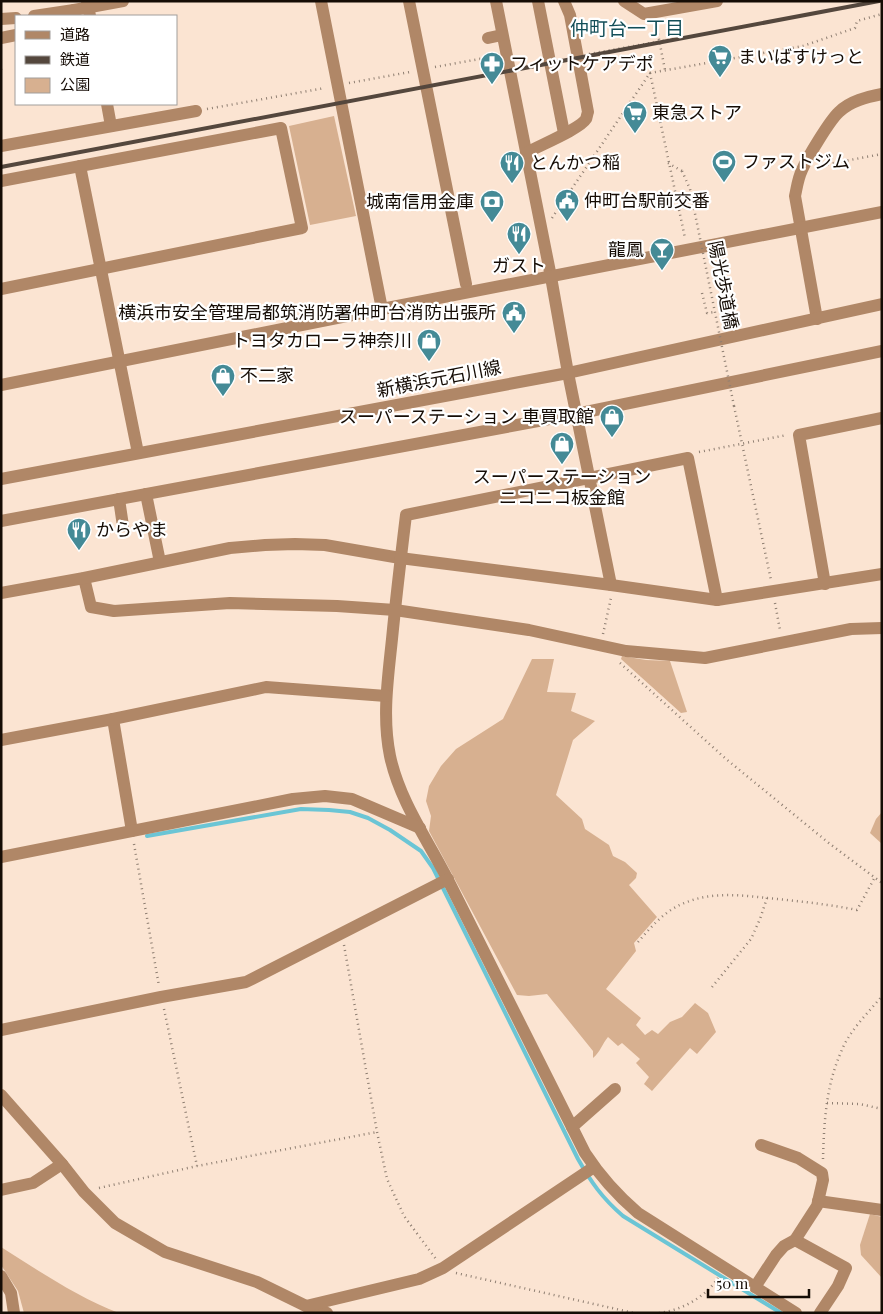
<svg xmlns="http://www.w3.org/2000/svg" width="883" height="1314" viewBox="0 0 883 1314" font-family="'Playfair Display','Noto Sans JP',serif">
	<style>
		.green { fill: #d7b090 }
		.lines { fill: none; stroke-linecap: round; stroke-linejoin: round }
		.stream { stroke: #6bc5d5; stroke-width: 4 }
		.path { stroke: #8f7f72; stroke-width: 2.5; stroke-dasharray: 1 4; stroke-linecap: butt }
		.minor { stroke: #b08767; stroke-width: 12 }
		.rail { stroke: #54473d; stroke-width: 4 }
		.path-bridge { stroke: #8f7f72; stroke-width: 2.5; stroke-dasharray: 1 4; stroke-linecap: butt }
		.minor-bridge { stroke: #b08767; stroke-width: 12 }
		.labels { text-anchor: middle; stroke-width: 4.5; stroke-linejoin: round; paint-order: stroke }
		.poi-label { font-size: 18px; fill: #150c05; stroke: #fff; text-anchor: start }
		.street-label { font-size: 18px; fill: #150c05; stroke: #fff }
		.neighbourhood-label { font-size: 19px; fill: #134e58; stroke: #fff }
	</style>
	<rect width="100%" height="100%" fill="#fbe4d2"/>
	<!-- green -->
	<g class="green">
		<polygon points="334,116 356,216 310,225 289,126"/>
		<polygon points="622,656 646,660 670,661 687,712 681,713 621,659"/>
		<path d="M532,659H554L547,692L576,693L571,711L595,721L573,740L556,795L582,819L585,829L609,845L613,856L625,862L637,873L636,878L629,885L657,917L634,943L636,951L606,989L641,1018L636,1025L645,1035L652,1030L658,1034L670,1022L682,1017L695,1003L708,1013L716,1032L697,1054L690,1048L652,1091L644,1084L649,1077L636,1063L640,1059L622,1043L618,1046L608,1037C602,1044 601,1051 593,1058V1051L547,994L529,996L517,995L429,831L431,816L426,801L429,786L441,766L456,749L503,719Z"/>
		<polygon points="882,812 882,844 870,833 876,819"/>
		<polygon points="870,1214 882,1217 882,1278 861,1255 860,1245"/>
		<path d="M1,1247C39,1271 77,1297 119,1313H24L18,1291L1,1265Z"/>
	</g>
	<g class="lines">
		<!-- stream -->
		<path class="stream" d="M147,836L301,809L329,810L350,812L368,818L390,830L421,851L433,868L578,1159C591,1182 602,1198 623,1216L781,1313"/>
		<!-- path -->
		<g class="path">
			<polyline points="656,24 665,70"/>
			<polyline points="589,54 673,39"/>
			<polyline points="435,67 496,56"/>
			<polyline points="521,67 538,64"/>
			<polyline points="1,69 2,73"/>
			<polyline points="650,73 685,238"/>
			<polyline points="349,83 410,72"/>
			<polyline points="207,109 325,88"/>
			<polyline points="668,163 682,171"/>
			<polyline points="818,166 882,154"/>
			<polyline points="552,218 650,73 803,46 855,28 857,21 882,14"/>
			<polyline points="702,293 707,313 715,312"/>
			<polyline points="734,406 771,580"/>
			<polyline points="699,452 787,435"/>
			<polyline points="775,603 780,630"/>
			<polyline points="603,634 611,598"/>
			<polyline points="620,663 726,759 830,844 882,883"/>
			<polyline points="134,844 159,986"/>
			<path d="M638,942C652,926 666,909 687,902C712,892 741,895 767,898C797,901 827,904 857,910L875,877"/>
			<polyline points="344,945 377,1132 387,1179 404,1216 436,1259"/>
			<polyline points="712,987 751,939 760,919 767,898"/>
			<polyline points="164,1009 197,1166"/>
			<polyline points="827,1103 860,1104 882,1109"/>
			<path d="M823,1159C824,1122 826,1086 841,1052C849,1031 868,1013 882,996"/>
			<polyline points="99,1188 197,1166 377,1132"/>
			<polyline points="456,1273 634,1313"/>
			<path d="M659,1313C683,1310 705,1297 718,1278"/>
		</g>
		<!-- minor -->
		<g class="minor">
			<polyline points="87,1 90,16"/>
			<polyline points="321,1 382,309"/>
			<polyline points="409,1 466,284"/>
			<polyline points="496,1 551,277 568,373 611,585"/>
			<polyline points="538,1 564,133"/>
			<polyline points="624,1 644,14 717,1"/>
			<polyline points="34,16 74,10"/>
			<polyline points="1,19 16,18"/>
			<polyline points="1,38 16,35"/>
			<polyline points="488,38 502,35"/>
			<polyline points="107,104 111,126"/>
			<polyline points="1,146 196,111"/>
			<path d="M526,153C538,146 580,129 586,119C587,117 587,114 588,112L570,15L564,1"/>
			<polyline points="80,166 138,453"/>
			<polyline points="1,181 281,128 302,228 1,289"/>
			<path d="M817,319L795,196C797,187 798,178 802,170C807,158 830,120 839,112C850,101 867,97 882,94"/>
			<polyline points="1,385 382,309 882,212"/>
			<polyline points="1,479 568,373 882,304"/>
			<polyline points="146,494 160,562"/>
			<polyline points="119,499 123,526"/>
			<polyline points="1,521 576,414 882,351"/>
			<polyline points="84,578 91,607 114,611 230,603 337,606 395,610 529,630 626,651 705,658 851,629 882,628"/>
			<polyline points="825,584 799,435 882,418"/>
			<polyline points="1,593 84,578 230,548 265,545 295,544 325,545 400,558 611,585 717,600 882,574"/>
			<path d="M717,600L688,458L406,515C401,556 396,598 392,639C388,678 382,717 390,756C400,803 430,843 451,886C496,975 540,1064 585,1153C600,1176 617,1195 638,1213L796,1313"/>
			<polyline points="113,719 132,831"/>
			<polyline points="1,740 113,719 266,687 386,696"/>
			<polyline points="1,857 293,799 325,796 352,799 420,828"/>
			<polyline points="1,1030 161,997 246,982 448,879"/>
			<polyline points="1,1095 62,1164 84,1192 115,1223 165,1252 257,1282 306,1306 327,1313"/>
			<polyline points="572,1127 615,1089"/>
			<polyline points="1,1190 33,1183 62,1164"/>
			<polyline points="818,1201 882,1210"/>
			<polyline points="795,1240 846,1268 838,1286 820,1313"/>
			<polyline points="1,1276 11,1293 14,1313"/>
			<polyline points="755,1287 776,1255 784,1246 795,1240 817,1206 823,1180 822,1173 798,1158 761,1145"/>
			<polyline points="306,1306 419,1279 443,1268 594,1167"/>
		</g>
		<!-- rail -->
		<polyline class="rail" points="1,167 879,1"/>
		<!-- path-bridge -->
		<polyline class="path-bridge" points="682,171 690,189 734,406"/>
		<!-- minor-bridge -->
		<polyline class="minor-bridge" points="74,10 123,1"/>
	</g>
	<!-- icons -->
	<defs>
		<symbol id="supermarket-pin" viewBox="-11 -11 22 30"><path d="M0 17L-7.5 6A9.5 9.5 0 1 1 7.5 6Z" fill="#448a96" stroke="#fff"/><path d="M-6-5.5h2.5l.6 2H6L4.5 2H-2.5L-4.4-4H-6ZM-1.5 3.2a1.3 1.3 0 1 0 .1 0ZM3 3.2a1.3 1.3 0 1 0 .1 0Z" fill="#fff"/></symbol>
		<symbol id="pharmacy-pin" viewBox="-11 -11 22 30"><path d="M0 17L-7.5 6A9.5 9.5 0 1 1 7.5 6Z" fill="#448a96" stroke="#fff"/><path d="M-2-6h4v4h4v4h-4v4h-4v-4h-4v-4h4Z" fill="#fff"/></symbol>
		<symbol id="stadium-pin" viewBox="-11 -11 22 30"><path d="M0 17L-7.5 6A9.5 9.5 0 1 1 7.5 6Z" fill="#448a96" stroke="#fff"/><path d="M0-5a6.5 5 0 1 0 0 10a6.5 5 0 1 0 0-10ZM-3.5-1.8h7v3.6h-7Z" fill="#fff"/></symbol>
		<symbol id="restaurant-pin" viewBox="-11 -11 22 30"><path d="M0 17L-7.5 6A9.5 9.5 0 1 1 7.5 6Z" fill="#448a96" stroke="#fff"/><path d="M-5-6h1v4h1v-4h1v4h1v-4h1v5L-1.5 .5V6h-2V.5L-5-1ZM5-6V6H3V1.5H1.5Q1.5-4 5-6Z" fill="#fff"/></symbol>
		<symbol id="civic-pin" viewBox="-11 -11 22 30"><path d="M0 17L-7.5 6A9.5 9.5 0 1 1 7.5 6Z" fill="#448a96" stroke="#fff"/><path d="M-.6-6.5H3V-4.5H.6V-3L4-1V1h2V6H-6V1h2V-1L-.6-3ZM-1.2 2.5V6h2.4V2.5Z" fill="#fff"/></symbol>
		<symbol id="bank-pin" viewBox="-11 -11 22 30"><path d="M0 17L-7.5 6A9.5 9.5 0 1 1 7.5 6Z" fill="#448a96" stroke="#fff"/><path d="M-6-4H6V4H-6ZM0-2.3a2.3 2.3 0 1 0 0 4.6a2.3 2.3 0 1 0 0-4.6Z" fill="#fff"/></symbol>
		<symbol id="bar-pin" viewBox="-11 -11 22 30"><path d="M0 17L-7.5 6A9.5 9.5 0 1 1 7.5 6Z" fill="#448a96" stroke="#fff"/><path d="M-6-5H6L.8 .8V4.5H3.5V6h-7V4.5H-.8V.8Z" fill="#fff"/></symbol>
		<symbol id="shop-pin" viewBox="-11 -11 22 30"><path d="M0 17L-7.5 6A9.5 9.5 0 1 1 7.5 6Z" fill="#448a96" stroke="#fff"/><path d="M-5-2.5h2.3a2.7 3.5 0 0 1 5.4 0H5L5.5 6h-11ZM-1.5-2.5h3a1.5 2.3 0 0 0-3 0Z" fill="#fff"/></symbol>
	</defs>
	<g fill-rule="evenodd">
		<use href="#supermarket-pin" x="706" y="43" width="28" height="38"/>
		<use href="#pharmacy-pin" x="478" y="50" width="28" height="38"/>
		<use href="#supermarket-pin" x="621" y="99" width="28" height="38"/>
		<use href="#stadium-pin" x="710" y="148" width="28" height="38"/>
		<use href="#restaurant-pin" x="498" y="149" width="28" height="38"/>
		<use href="#civic-pin" x="553" y="187" width="28" height="38"/>
		<use href="#bank-pin" x="478" y="188" width="28" height="38"/>
		<use href="#restaurant-pin" x="505" y="220" width="28" height="38"/>
		<use href="#bar-pin" x="648" y="236" width="28" height="38"/>
		<use href="#civic-pin" x="500" y="299" width="28" height="38"/>
		<use href="#shop-pin" x="415" y="327" width="28" height="38"/>
		<use href="#shop-pin" x="209" y="362" width="28" height="38"/>
		<use href="#shop-pin" x="598" y="403" width="28" height="38"/>
		<use href="#shop-pin" x="548" y="430" width="28" height="38"/>
		<use href="#restaurant-pin" x="65" y="516" width="28" height="38"/>
	</g>
	<g class="labels">
		<!-- poi labels -->
		<g class="poi-label">
			<text x="738" y="63">まいばすけっと</text>
			<text x="510" y="70">フィットケアデポ</text>
			<text x="652" y="119">東急ストア</text>
			<text x="742" y="168">ファストジム</text>
			<text x="530" y="169">とんかつ稲</text>
			<text x="584" y="207">仲町台駅前交番</text>
			<text x="474" y="208" text-anchor="end">城南信用金庫</text>
			<text x="644" y="256" text-anchor="end">龍鳳</text>
			<text x="519" y="272" text-anchor="middle">ガスト</text>
			<text x="496" y="319" text-anchor="end">横浜市安全管理局都筑消防署仲町台消防出張所</text>
			<text x="412" y="347" text-anchor="end">トヨタカローラ神奈川</text>
			<text x="240" y="382">不二家</text>
			<text x="594" y="423" text-anchor="end">スーパーステーション 車買取館</text>
			<text x="562" y="483" text-anchor="middle">スーパーステーション<tspan x="562" dy="21">ニコニコ板金館</tspan></text>
			<text x="96" y="536">からやま</text>
		</g>
		<!-- street labels -->
		<g class="street-label">
			<text transform="translate(723 285) rotate(79)" y="6">陽光歩道橋</text>
			<text transform="translate(439 379) rotate(-11)" y="6">新横浜元石川線</text>
		</g>
		<!-- neighbourhood labels -->
		<g class="neighbourhood-label">
			<text x="627" y="35">仲町台一丁目</text>
		</g>
	</g>
	<!-- border -->
	<rect width="883" height="1314" fill="none" stroke="#150c05" stroke-width="5"/>
	<!-- legend -->
	<rect x="15" y="15" width="162" height="90" fill="#ffffff" stroke="#a19e9b"/>
	<rect x="25" y="31" width="25" height="8" fill="#b08767" stroke="#a19e9b"/>
	<text x="60" y="40" font-size="15" fill="#150c05">道路</text>
	<rect x="25" y="56" width="25" height="8" fill="#54473d" stroke="#a19e9b"/>
	<text x="60" y="65" font-size="15" fill="#150c05">鉄道</text>
	<rect x="25" y="78" width="25" height="15" fill="#d7b090" stroke="#a19e9b"/>
	<text x="60" y="90" font-size="15" fill="#150c05">公園</text>
	<!-- scale -->
	<path d="M708 1289v8h101v-8" fill="none" stroke="#150c05" stroke-width="2.5"/>
	<text x="716" y="1289" font-size="15" fill="#150c05" stroke="#ffffff" stroke-width="4" paint-order="stroke">50 m</text>
</svg>
